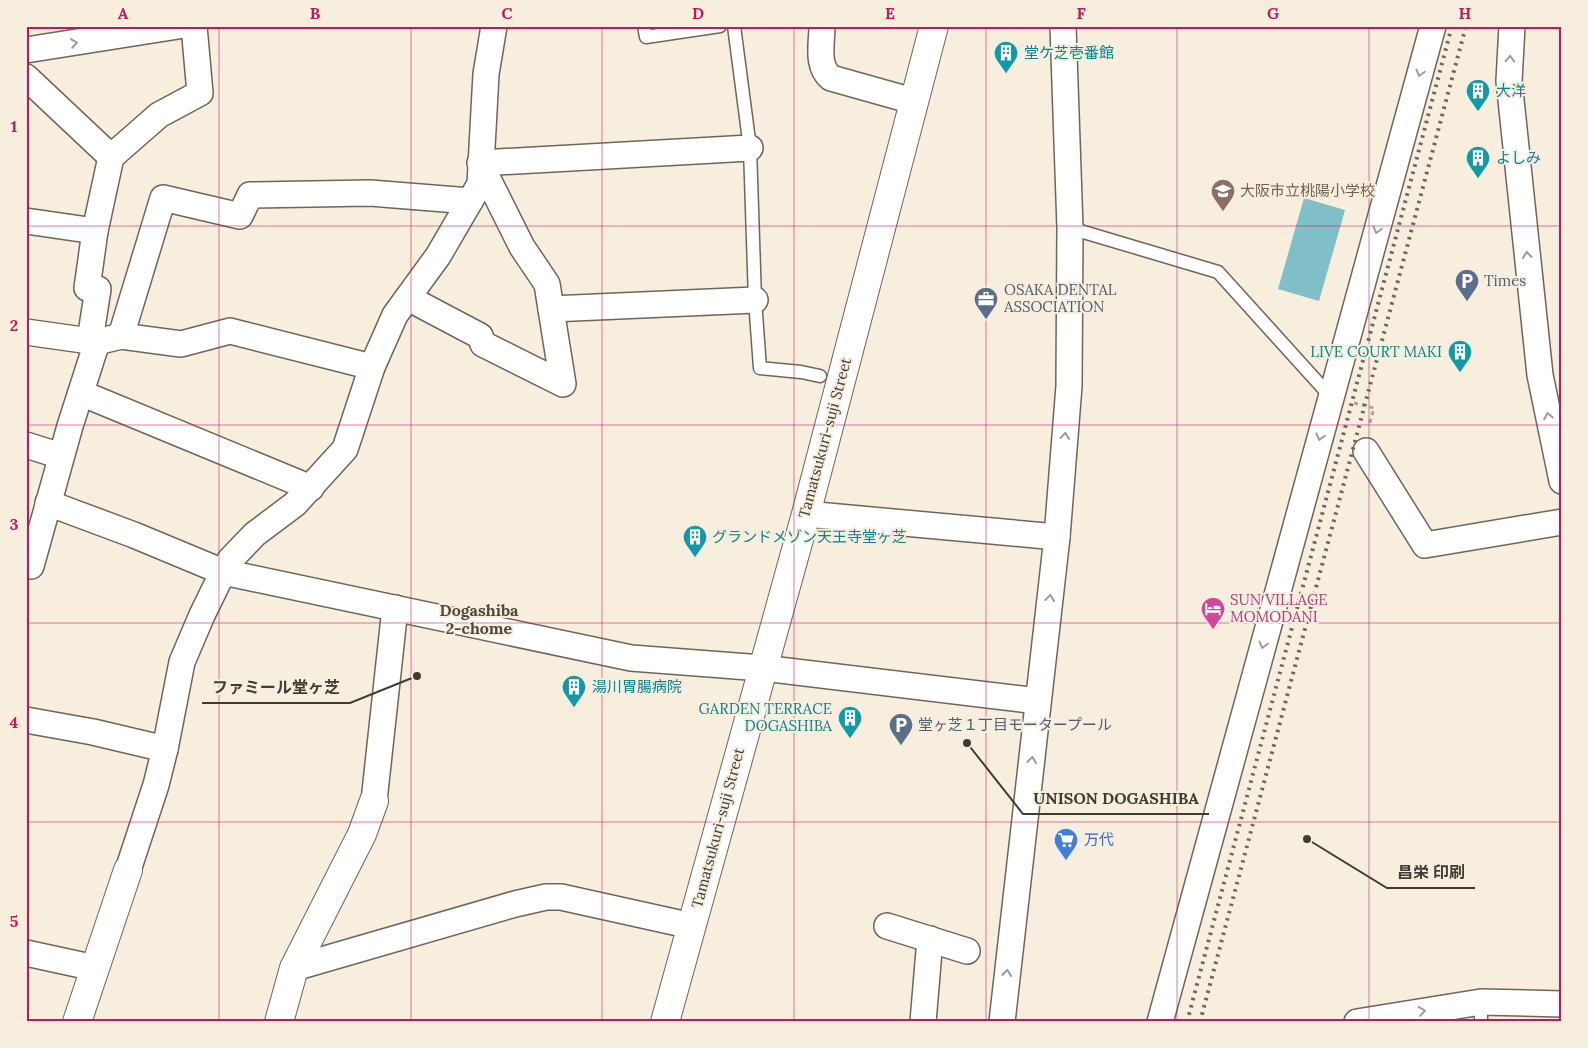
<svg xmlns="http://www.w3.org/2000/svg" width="1588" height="1048" viewBox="0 0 1588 1048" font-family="Lora,'Noto Sans JP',serif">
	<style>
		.water { fill: #80bfc7 }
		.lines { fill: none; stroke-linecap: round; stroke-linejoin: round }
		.lane-casing { stroke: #6e6658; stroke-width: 15 }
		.street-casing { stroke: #6e6658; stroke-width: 28 }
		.secondary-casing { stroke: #6e6658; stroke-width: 30 }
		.path { stroke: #aaa397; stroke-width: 3; stroke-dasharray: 4 4; stroke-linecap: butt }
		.lane { stroke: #fff; stroke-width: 12 }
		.street { stroke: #fff; stroke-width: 25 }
		.secondary { stroke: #fff; stroke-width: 28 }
		.rail { stroke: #6e6860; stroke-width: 4; stroke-dasharray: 2.5 5; stroke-linecap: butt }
		.oneway { stroke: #9f9d9a }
		.grid { fill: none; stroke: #c2185b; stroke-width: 1; stroke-opacity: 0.55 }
		.labels { text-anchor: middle; stroke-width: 4; stroke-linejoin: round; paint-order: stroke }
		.culture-label { font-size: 15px; fill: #0d838f; stroke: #f7eede; text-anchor: start }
		.education-label { font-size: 15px; fill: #785e54; stroke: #f7eede; text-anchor: start }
		.service-label { font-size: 15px; fill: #4e5e75; stroke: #f7eede; text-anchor: start }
		.street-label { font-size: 15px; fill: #3f3b35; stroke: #f7eede }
		.hotel-label { font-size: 15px; fill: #b23c85; stroke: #f7eede; text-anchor: start }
		.shop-label { font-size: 15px; fill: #366cbe; stroke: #f7eede; text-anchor: start }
		.neighbourhood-label { font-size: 16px; font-weight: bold; fill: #4f483b; stroke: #f7eede }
		.leader { fill: none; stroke: #3f3b35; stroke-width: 2 }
		.callout-dot { fill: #3f3b35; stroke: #f7eede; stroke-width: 2 }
		.callout-label { font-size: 16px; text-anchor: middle; font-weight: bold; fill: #3f3b35; stroke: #f7eede; stroke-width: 4; stroke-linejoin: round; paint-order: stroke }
		.neatline { fill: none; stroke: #c2185b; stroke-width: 2 }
		.grid-label { font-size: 16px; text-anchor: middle; font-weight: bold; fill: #c2185b }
	</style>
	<rect width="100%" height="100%" fill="#f7eede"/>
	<!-- water -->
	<polygon class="water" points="1304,198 1345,210 1319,301 1278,289"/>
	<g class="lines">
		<defs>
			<g id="lane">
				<polyline points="644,26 646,37 720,26"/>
				<polyline points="734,26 750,148 755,300 760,368 801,372 820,376"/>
				<polyline points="1070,228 1218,272 1331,397"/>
				<polyline points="1481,1002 1481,1022"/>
			</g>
			<g id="street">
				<path d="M822,26C822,43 816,66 831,78L913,101"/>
				<polyline points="1512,26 1509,81 1540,375 1562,481"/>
				<polyline points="26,50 178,26"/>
				<polyline points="26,77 111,157"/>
				<polyline points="26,221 95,231"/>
				<polyline points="408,298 480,336 483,344 563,384 547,284 522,247 480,163 750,148"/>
				<polyline points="551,309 755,300"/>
				<polyline points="26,332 97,342 121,336 181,344 230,331 372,367"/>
				<polyline points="121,336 163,198 240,216 250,195 370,193 470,201"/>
				<polyline points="90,340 98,289 87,288 95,231 111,157 159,115 200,93 194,26"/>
				<polyline points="81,393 311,488"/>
				<polyline points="26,445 61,456"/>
				<polyline points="1366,451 1425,545 1562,522"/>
				<polyline points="48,503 134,535 223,572 631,658 762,668 1038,701"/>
				<polyline points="806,514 1057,537"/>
				<polyline points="26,565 31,566 70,426 97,342"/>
				<polyline points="26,720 93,732 165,749"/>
				<polyline points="374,801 395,608"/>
				<polyline points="128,870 156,785 165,749 182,662 202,615 223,572 230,560 255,534 295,504 345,449 372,367 395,315 438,256 480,184 486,74 494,26"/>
				<polyline points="887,926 967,951"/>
				<polyline points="26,953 95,968"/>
				<polyline points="294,968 515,904 546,897 561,897 692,926"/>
				<polyline points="923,1022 930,939"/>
				<polyline points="1002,1022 1057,537 1069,386 1070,228 1063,26"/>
				<polyline points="1160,1022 1433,26"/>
				<polyline points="1357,1022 1481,1002 1562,1004"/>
			</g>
			<g id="secondary">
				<polyline points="77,1022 128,870"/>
				<polyline points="279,1022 294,968 362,834 374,801"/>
				<polyline points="665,1022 806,514 934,26"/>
			</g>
		</defs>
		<!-- lane casing -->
		<use href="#lane" class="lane-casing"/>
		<!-- street casing -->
		<use href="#street" class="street-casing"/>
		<!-- secondary casing -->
		<use href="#secondary" class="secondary-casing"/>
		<!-- path -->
		<polyline class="path" points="1354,403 1374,408 1369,426"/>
		<!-- lane -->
		<use href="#lane" class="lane"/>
		<!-- street -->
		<use href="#street" class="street"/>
		<!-- secondary -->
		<use href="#secondary" class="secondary"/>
		<!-- rail -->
		<g class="rail">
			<polyline points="1187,1022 1452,26"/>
			<polyline points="1200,1022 1466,26"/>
		</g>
	</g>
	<!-- one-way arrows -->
	<defs><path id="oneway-chevron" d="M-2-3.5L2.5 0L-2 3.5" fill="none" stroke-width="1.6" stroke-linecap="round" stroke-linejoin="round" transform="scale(1.25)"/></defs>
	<g class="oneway">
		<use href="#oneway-chevron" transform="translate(74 43) rotate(-9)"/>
		<use href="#oneway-chevron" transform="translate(1510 59) rotate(-87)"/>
		<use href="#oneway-chevron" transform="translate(1420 73) rotate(105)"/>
		<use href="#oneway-chevron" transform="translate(1377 230) rotate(105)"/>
		<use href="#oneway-chevron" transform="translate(1527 255) rotate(-96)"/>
		<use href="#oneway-chevron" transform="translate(1548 416) rotate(-101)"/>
		<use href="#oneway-chevron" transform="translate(1065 436) rotate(-85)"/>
		<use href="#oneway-chevron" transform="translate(1320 437) rotate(105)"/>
		<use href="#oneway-chevron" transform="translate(1050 598) rotate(-84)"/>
		<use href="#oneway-chevron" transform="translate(1263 645) rotate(105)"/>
		<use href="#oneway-chevron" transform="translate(1032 760) rotate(-84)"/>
		<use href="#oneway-chevron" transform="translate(1007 973) rotate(-84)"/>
		<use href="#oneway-chevron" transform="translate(1422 1011) rotate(-9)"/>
	</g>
	<!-- grid -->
	<path class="grid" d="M219,26V1022M411,26V1022M602,26V1022M794,26V1022M986,26V1022M1177,26V1022M1369,26V1022M26,226H1562M26,425H1562M26,623H1562M26,822H1562"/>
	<!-- icons -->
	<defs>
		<symbol id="building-pin" viewBox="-11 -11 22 30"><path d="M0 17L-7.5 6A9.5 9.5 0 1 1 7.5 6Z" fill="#0f9aa8" stroke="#f7eede"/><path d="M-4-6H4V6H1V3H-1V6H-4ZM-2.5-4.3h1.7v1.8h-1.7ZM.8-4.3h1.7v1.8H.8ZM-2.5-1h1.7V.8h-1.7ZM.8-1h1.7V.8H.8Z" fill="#fff"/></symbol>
		<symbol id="school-pin" viewBox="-11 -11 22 30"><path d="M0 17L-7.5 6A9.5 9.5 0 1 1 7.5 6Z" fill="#8d6e63" stroke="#f7eede"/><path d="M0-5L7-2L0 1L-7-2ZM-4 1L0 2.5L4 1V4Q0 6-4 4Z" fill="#fff"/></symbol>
		<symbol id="parking-pin" viewBox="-11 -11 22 30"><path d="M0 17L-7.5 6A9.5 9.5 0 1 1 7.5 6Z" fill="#5c6f8a" stroke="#f7eede"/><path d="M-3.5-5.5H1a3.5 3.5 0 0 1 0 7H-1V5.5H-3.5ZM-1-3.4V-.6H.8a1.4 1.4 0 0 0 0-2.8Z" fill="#fff"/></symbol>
		<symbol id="office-pin" viewBox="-11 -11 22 30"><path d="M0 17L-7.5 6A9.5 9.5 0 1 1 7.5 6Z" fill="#5c6f8a" stroke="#f7eede"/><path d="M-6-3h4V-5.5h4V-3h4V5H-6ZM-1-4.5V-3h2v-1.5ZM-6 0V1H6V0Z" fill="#fff"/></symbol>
		<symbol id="hotel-pin" viewBox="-11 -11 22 30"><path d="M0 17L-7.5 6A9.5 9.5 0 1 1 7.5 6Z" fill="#d1479c" stroke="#f7eede"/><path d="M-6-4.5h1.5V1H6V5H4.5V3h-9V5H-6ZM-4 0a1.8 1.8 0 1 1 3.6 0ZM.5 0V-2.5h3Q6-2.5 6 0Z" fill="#fff"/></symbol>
		<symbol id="supermarket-pin" viewBox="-11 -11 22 30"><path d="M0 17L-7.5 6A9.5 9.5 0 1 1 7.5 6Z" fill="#3f7fe0" stroke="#f7eede"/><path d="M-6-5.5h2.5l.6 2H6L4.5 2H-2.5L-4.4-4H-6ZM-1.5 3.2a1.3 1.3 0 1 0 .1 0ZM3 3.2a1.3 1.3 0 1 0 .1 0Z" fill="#fff"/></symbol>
	</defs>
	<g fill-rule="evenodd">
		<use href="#building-pin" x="992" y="39" width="28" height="38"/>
		<use href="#building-pin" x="1464" y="77" width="28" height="38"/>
		<use href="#building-pin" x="1464" y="144" width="28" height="38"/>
		<use href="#school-pin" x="1209" y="177" width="28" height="38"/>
		<use href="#parking-pin" x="1453" y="267" width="28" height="38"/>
		<use href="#office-pin" x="972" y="285" width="28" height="38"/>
		<use href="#building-pin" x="1446" y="338" width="28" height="38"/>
		<use href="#building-pin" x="681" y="523" width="28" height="38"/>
		<use href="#hotel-pin" x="1199" y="595" width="28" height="38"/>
		<use href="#building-pin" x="560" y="673" width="28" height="38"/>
		<use href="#building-pin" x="836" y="704" width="28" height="38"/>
		<use href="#parking-pin" x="887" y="711" width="28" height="38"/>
		<use href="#supermarket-pin" x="1052" y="826" width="28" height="38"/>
	</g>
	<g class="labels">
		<!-- culture labels -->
		<g class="culture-label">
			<text x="1024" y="58">堂ケ芝壱番館</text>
			<text x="1496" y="96">大洋</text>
			<text x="1496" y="163">よしみ</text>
			<text x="1442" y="357" text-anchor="end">LIVE COURT MAKI</text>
			<text x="712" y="542">グランドメゾン天王寺堂ヶ芝</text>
			<text x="592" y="692">湯川胃腸病院</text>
			<text x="832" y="714" text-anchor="end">GARDEN TERRACE<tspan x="832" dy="17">DOGASHIBA</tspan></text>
		</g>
		<!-- education labels -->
		<g class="education-label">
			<text x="1240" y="196">大阪市立桃陽小学校</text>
		</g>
		<!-- service labels -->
		<g class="service-label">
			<text x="1484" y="286">Times</text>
			<text x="1004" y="295">OSAKA DENTAL<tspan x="1004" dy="17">ASSOCIATION</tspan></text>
			<text x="918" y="730">堂ヶ芝１丁目モータープール</text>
		</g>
		<!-- street labels -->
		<g class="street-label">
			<text transform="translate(825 438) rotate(-75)" y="5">Tamatsukuri-suji Street</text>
			<text transform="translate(718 828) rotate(-75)" y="5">Tamatsukuri-suji Street</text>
		</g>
		<!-- hotel labels -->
		<g class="hotel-label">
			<text x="1230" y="605">SUN VILLAGE<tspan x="1230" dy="17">MOMODANI</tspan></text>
		</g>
		<!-- shop labels -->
		<g class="shop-label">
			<text x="1084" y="845">万代</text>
		</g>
		<!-- neighbourhood labels -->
		<g class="neighbourhood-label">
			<text x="479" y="616">Dogashiba<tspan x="479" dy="18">2-chome</tspan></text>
		</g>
	</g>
	<!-- callouts -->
	<path class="leader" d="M417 676L350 703H202M967 743L1023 814H1209M1307 839L1387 888H1475"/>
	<g class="callout-dot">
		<circle cx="417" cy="676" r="5"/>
		<circle cx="967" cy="743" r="5"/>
		<circle cx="1307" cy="839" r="5"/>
	</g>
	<g class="callout-label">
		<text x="276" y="693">ファミール堂ヶ芝</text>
		<text x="1116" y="804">UNISON DOGASHIBA</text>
		<text x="1431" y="878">昌栄 印刷</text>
	</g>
	<!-- border -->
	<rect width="1588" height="1048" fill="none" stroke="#f7eede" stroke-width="55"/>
	<rect x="28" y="28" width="1532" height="992" class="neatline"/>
	<g class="grid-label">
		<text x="123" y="19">A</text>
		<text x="315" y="19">B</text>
		<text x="507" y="19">C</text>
		<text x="698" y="19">D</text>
		<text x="890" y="19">E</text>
		<text x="1081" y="19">F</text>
		<text x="1273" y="19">G</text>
		<text x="1465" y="19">H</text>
		<text x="14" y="132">1</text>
		<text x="14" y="331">2</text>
		<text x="14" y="530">3</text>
		<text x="14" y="728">4</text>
		<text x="14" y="927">5</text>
	</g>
</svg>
